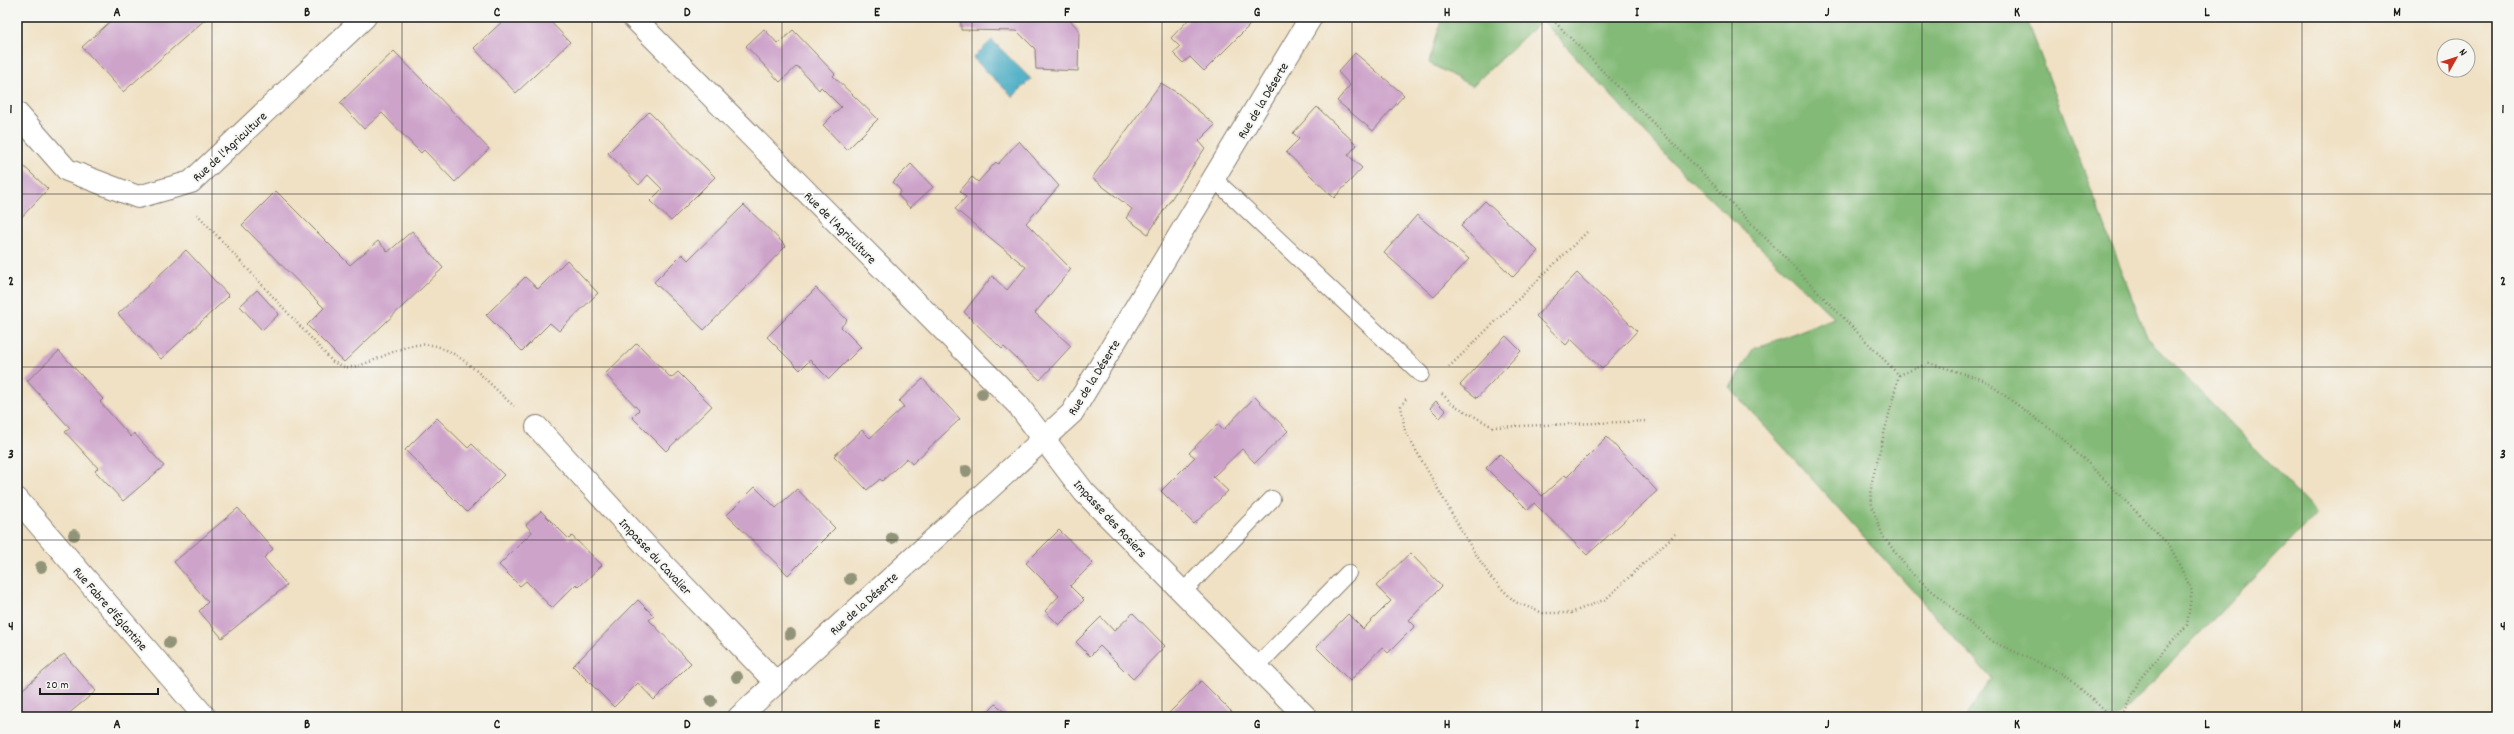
<svg xmlns="http://www.w3.org/2000/svg" width="2514" height="734" viewBox="0 0 2514 734" font-family="Dekko,sans-serif">
	<style>
		.forest { fill: #83ba77; stroke: #506b4a }
		.water { fill: #41a8c1; stroke: #2e626e }
		.building { fill: #cda3ca }
		.lines { fill: none; stroke-linecap: round; stroke-linejoin: round }
		.lane-casing { stroke: #867e70; stroke-width: 18 }
		.street-casing { stroke: #867e70; stroke-width: 24 }
		.path { stroke: #867e70; stroke-width: 2.5; stroke-dasharray: 1 3; stroke-linecap: butt }
		.lane { stroke: #fff; stroke-width: 16 }
		.street { stroke: #fff; stroke-width: 22 }
		.tree { fill: #92947a }
		.grid { fill: none; stroke: #1c1c1c; stroke-width: 1; stroke-opacity: 0.55 }
		.labels { text-anchor: middle; stroke-width: 4; stroke-linejoin: round; paint-order: stroke }
		.street-label { font-size: 13px; fill: #1c1c1c; stroke: #f6f6f2 }
		.neatline { fill: none; stroke: #1c1c1c; stroke-width: 1.5 }
		.grid-label { font-size: 13px; text-anchor: middle; font-weight: bold; fill: #1c1c1c }
	</style>
	<rect width="100%" height="100%" fill="#f6f6f2"/>
	<filter id="ink" filterUnits="userSpaceOnUse"><feTurbulence type="fractalNoise" baseFrequency=".025" numOctaves="2"/><feDisplacementMap in="SourceGraphic" scale="8" xChannelSelector="R" yChannelSelector="G"/><feConvolveMatrix kernelMatrix="1 2 1 2 8 2 1 2 1" color-interpolation-filters="sRGB"/></filter>
	<filter id="wash" filterUnits="userSpaceOnUse"><feTurbulence type="fractalNoise" baseFrequency=".012" numOctaves="4" result="noise"/><feDisplacementMap in="SourceGraphic" scale="16" xChannelSelector="R" yChannelSelector="G"/><feGaussianBlur stdDeviation="0.9" result="paint"/><feColorMatrix in="noise" values="0 0 0 0 0 0 0 0 0 0 0 0 0 0 0 0 0 1.4 0 .05"/><feComposite in="paint" operator="in"/></filter>
	<g filter="url(#wash)">
		<rect width="100%" height="100%" fill="#f0e1c4"/>
		<!-- forest -->
		<polygon class="forest" points="1442,17 2026,17 2147,337 2317,513 2118,717 1965,717 1992,679 1730,388 1753,349 1834,318 1672,162 1542,20 1472,86 1429,63"/>
		<!-- water -->
		<polygon class="water" points="992,40 1031,79 1013,97 973,58"/>
		<g id="blocks">
			<!-- building -->
			<g class="building">
				<polygon points="115,17 208,17 123,92 82,47"/>
				<polygon points="507,17 546,17 570,42 516,93 474,48"/>
				<polygon points="961,17 1067,17 1079,30 1078,71 1036,69 1035,49 1017,31 961,30"/>
				<polygon points="1191,17 1250,17 1254,21 1204,71 1190,57 1183,63 1173,53 1180,47 1171,38"/>
				<polygon points="764,29 778,44 793,30 835,74 833,76 878,119 847,150 823,125 841,107 821,87 819,90 797,66 780,82 746,46"/>
				<polygon points="394,51 489,149 455,182 424,150 421,153 382,113 364,129 340,103"/>
				<polygon points="1355,53 1404,95 1373,131 1337,101 1350,85 1338,72"/>
				<polygon points="1161,83 1179,94 1215,125 1199,141 1205,148 1148,234 1126,218 1132,209 1092,178"/>
				<polygon points="1317,107 1357,145 1348,155 1362,168 1334,198 1286,152 1299,139 1293,133"/>
				<polygon points="649,112 715,177 671,221 650,201 662,189 648,175 639,185 608,153"/>
				<polygon points="1019,141 1059,186 1026,223 1071,269 1035,313 1071,346 1040,380 1004,347 1002,349 964,312 992,276 1007,290 1026,267 955,209 966,197 960,191 972,177 978,182 996,162 998,164"/>
				<polygon points="17,160 48,189 17,222"/>
				<polygon points="911,164 933,187 910,208 898,195 901,191 893,182"/>
				<polygon points="276,191 350,265 378,241 388,252 412,231 443,268 344,362 307,325 324,308 242,225"/>
				<polygon points="1485,201 1538,251 1513,277 1461,226"/>
				<polygon points="744,205 786,246 704,330 654,282 682,254 688,260"/>
				<polygon points="1417,215 1469,259 1434,297 1384,253"/>
				<polygon points="186,250 229,296 161,359 118,314"/>
				<polygon points="567,260 598,293 559,331 550,323 522,351 486,315 525,277 538,289"/>
				<polygon points="1577,273 1637,331 1602,369 1571,339 1566,345 1536,316"/>
				<polygon points="816,288 847,320 841,327 861,347 829,379 810,360 800,370 767,337"/>
				<polygon points="257,290 279,314 262,330 240,306"/>
				<polygon points="1506,336 1521,351 1477,398 1460,385"/>
				<polygon points="637,343 671,378 678,372 712,406 666,451 632,417 639,410 605,374"/>
				<polygon points="59,351 103,399 100,402 131,437 134,433 164,466 123,501 95,471 98,468 65,432 70,428 27,381"/>
				<polygon points="923,379 960,419 912,464 907,458 882,481 880,479 867,490 834,456 862,430 870,438 904,407 899,401"/>
				<polygon points="1255,397 1288,431 1255,463 1242,449 1213,477 1228,491 1194,524 1161,491 1195,457 1189,453 1217,424 1223,430"/>
				<polygon points="1436,401 1446,411 1440,418 1430,408"/>
				<polygon points="437,418 468,448 472,444 504,475 467,512 405,450"/>
				<polygon points="1607,437 1657,491 1587,555 1534,503 1528,510 1486,468 1500,454 1542,496 1565,475 1567,477"/>
				<polygon points="755,487 776,508 797,489 835,528 788,575 727,515"/>
				<polygon points="238,508 273,549 264,558 287,585 222,638 199,611 208,602 174,562"/>
				<polygon points="541,511 569,539 572,536 602,565 579,587 576,584 552,608 526,581 520,586 499,565 532,532 526,525"/>
				<polygon points="1059,530 1093,563 1070,586 1084,600 1059,625 1045,611 1059,596 1026,563"/>
				<polygon points="1410,553 1442,586 1409,620 1415,626 1388,653 1382,647 1350,681 1316,647 1348,614 1363,629 1391,601 1376,586"/>
				<polygon points="638,600 654,616 649,620 691,663 654,700 638,683 614,707 573,666"/>
				<polygon points="1133,613 1165,646 1133,679 1100,646 1090,656 1076,642 1101,617 1114,631"/>
				<polygon points="64,654 96,691 67,715 69,717 17,717 17,694"/>
				<polygon points="1201,681 1235,715 1233,717 1171,717 1168,714"/>
				<polygon points="996,704 1009,717 983,717"/>
			</g>
		</g>
	</g>
	<g filter="url(#ink)">
		<use href="#blocks" fill-opacity="0" stroke="#867e70" stroke-width="1"/>
		<g class="lines">
			<defs>
				<g id="lane">
					<polyline points="1214,179 1421,374"/>
					<polyline points="1182,593 1272,499"/>
					<polyline points="1256,667 1348,573"/>
				</g>
				<g id="street">
					<polyline points="633,17 1018,405 1084,492 1306,717"/>
					<polyline points="17,113 67,170 138,197 191,182 365,17"/>
					<polyline points="537,427 660,561 776,683"/>
					<polyline points="17,499 205,717"/>
					<polyline points="739,717 1072,413 1311,17"/>
				</g>
			</defs>
			<!-- lane casing -->
			<use href="#lane" class="lane-casing"/>
			<!-- street casing -->
			<use href="#street" class="street-casing"/>
			<!-- path -->
			<g class="path">
				<polyline points="1550,17 1899,375 1871,485 1872,507 1883,536 1910,572 1991,641 2064,674 2112,717"/>
				<path d="M197,214L333,362C336,363 341,366 344,367C372,370 407,333 442,348C469,359 492,387 514,406"/>
				<polyline points="1449,367 1588,231"/>
				<polyline points="1899,375 1929,363 1984,380 2065,440 2170,546 2192,591 2187,625 2139,680 2123,717"/>
				<polyline points="1442,394 1454,405 1493,427 1648,421"/>
				<polyline points="1406,399 1401,406 1405,431 1468,542 1491,578 1515,602 1543,613 1571,613 1606,599 1675,534"/>
			</g>
			<!-- lane -->
			<use href="#lane" class="lane"/>
			<!-- street -->
			<use href="#street" class="street"/>
		</g>
		<!-- trees -->
		<g class="tree">
			<circle cx="982" cy="394" r="6"/>
			<circle cx="966" cy="471" r="6"/>
			<circle cx="74" cy="535" r="6"/>
			<circle cx="892" cy="538" r="6"/>
			<circle cx="41" cy="567" r="6"/>
			<circle cx="850" cy="579" r="6"/>
			<circle cx="790" cy="634" r="6"/>
			<circle cx="169" cy="643" r="6"/>
			<circle cx="737" cy="677" r="6"/>
			<circle cx="711" cy="701" r="6"/>
		</g>
	</g>
	<!-- grid -->
	<path class="grid" d="M212,17V717M402,17V717M592,17V717M782,17V717M972,17V717M1162,17V717M1352,17V717M1542,17V717M1732,17V717M1922,17V717M2112,17V717M2302,17V717M17,194H2497M17,367H2497M17,540H2497"/>
	<g class="labels">
		<!-- street labels -->
		<g class="street-label">
			<text transform="translate(1262 100) rotate(-59)" y="5">Rue de la Déserte</text>
			<text transform="translate(229 146) rotate(-43)" y="5">Rue de l'Agriculture</text>
			<text transform="translate(841 227) rotate(45)" y="5">Rue de l'Agriculture</text>
			<text transform="translate(1093 377) rotate(-58)" y="5">Rue de la Déserte</text>
			<text transform="translate(1111 518) rotate(47)" y="5">Impasse des Rosiers</text>
			<text transform="translate(656 556) rotate(47)" y="5">Impasse du Cavalier</text>
			<text transform="translate(863 603) rotate(-42)" y="5">Rue de la Déserte</text>
			<text transform="translate(111 608) rotate(49)" y="5">Rue Fabre d'Églantine</text>
		</g>
	</g>
	<!-- margin -->
	<rect width="2514" height="734" fill="none" stroke="#f6f6f2" stroke-width="44"/>
	<!-- north arrow -->
	<g transform="translate(2456 58) rotate(51)"><circle r="19" fill="#f6f6f2" stroke="#9f9f9c"/>
	<path d="M0-3L7 15L0 10L-7 15Z" fill="#c8321e"/>
	<text y="-6" font-size="11" font-weight="bold" text-anchor="middle" fill="#1c1c1c">N</text>
	</g>
	<!-- scale -->
	<path d="M40 688v6h118v-6" fill="none" stroke="#1c1c1c" stroke-width="2"/>
	<text x="46" y="688" font-size="12" fill="#1c1c1c" stroke="#f6f6f2" stroke-width="3" paint-order="stroke">20 m</text>
	<rect x="22" y="22" width="2470" height="690" class="neatline"/>
	<g class="grid-label">
		<text x="117" y="16">A</text>
		<text x="307" y="16">B</text>
		<text x="497" y="16">C</text>
		<text x="687" y="16">D</text>
		<text x="877" y="16">E</text>
		<text x="1067" y="16">F</text>
		<text x="1257" y="16">G</text>
		<text x="1447" y="16">H</text>
		<text x="1637" y="16">I</text>
		<text x="1827" y="16">J</text>
		<text x="2017" y="16">K</text>
		<text x="2207" y="16">L</text>
		<text x="2397" y="16">M</text>
		<text x="11" y="113">1</text>
		<text x="2503" y="113">1</text>
		<text x="11" y="285">2</text>
		<text x="2503" y="285">2</text>
		<text x="11" y="458">3</text>
		<text x="2503" y="458">3</text>
		<text x="11" y="630">4</text>
		<text x="2503" y="630">4</text>
		<text x="117" y="728">A</text>
		<text x="307" y="728">B</text>
		<text x="497" y="728">C</text>
		<text x="687" y="728">D</text>
		<text x="877" y="728">E</text>
		<text x="1067" y="728">F</text>
		<text x="1257" y="728">G</text>
		<text x="1447" y="728">H</text>
		<text x="1637" y="728">I</text>
		<text x="1827" y="728">J</text>
		<text x="2017" y="728">K</text>
		<text x="2207" y="728">L</text>
		<text x="2397" y="728">M</text>
	</g>
</svg>
